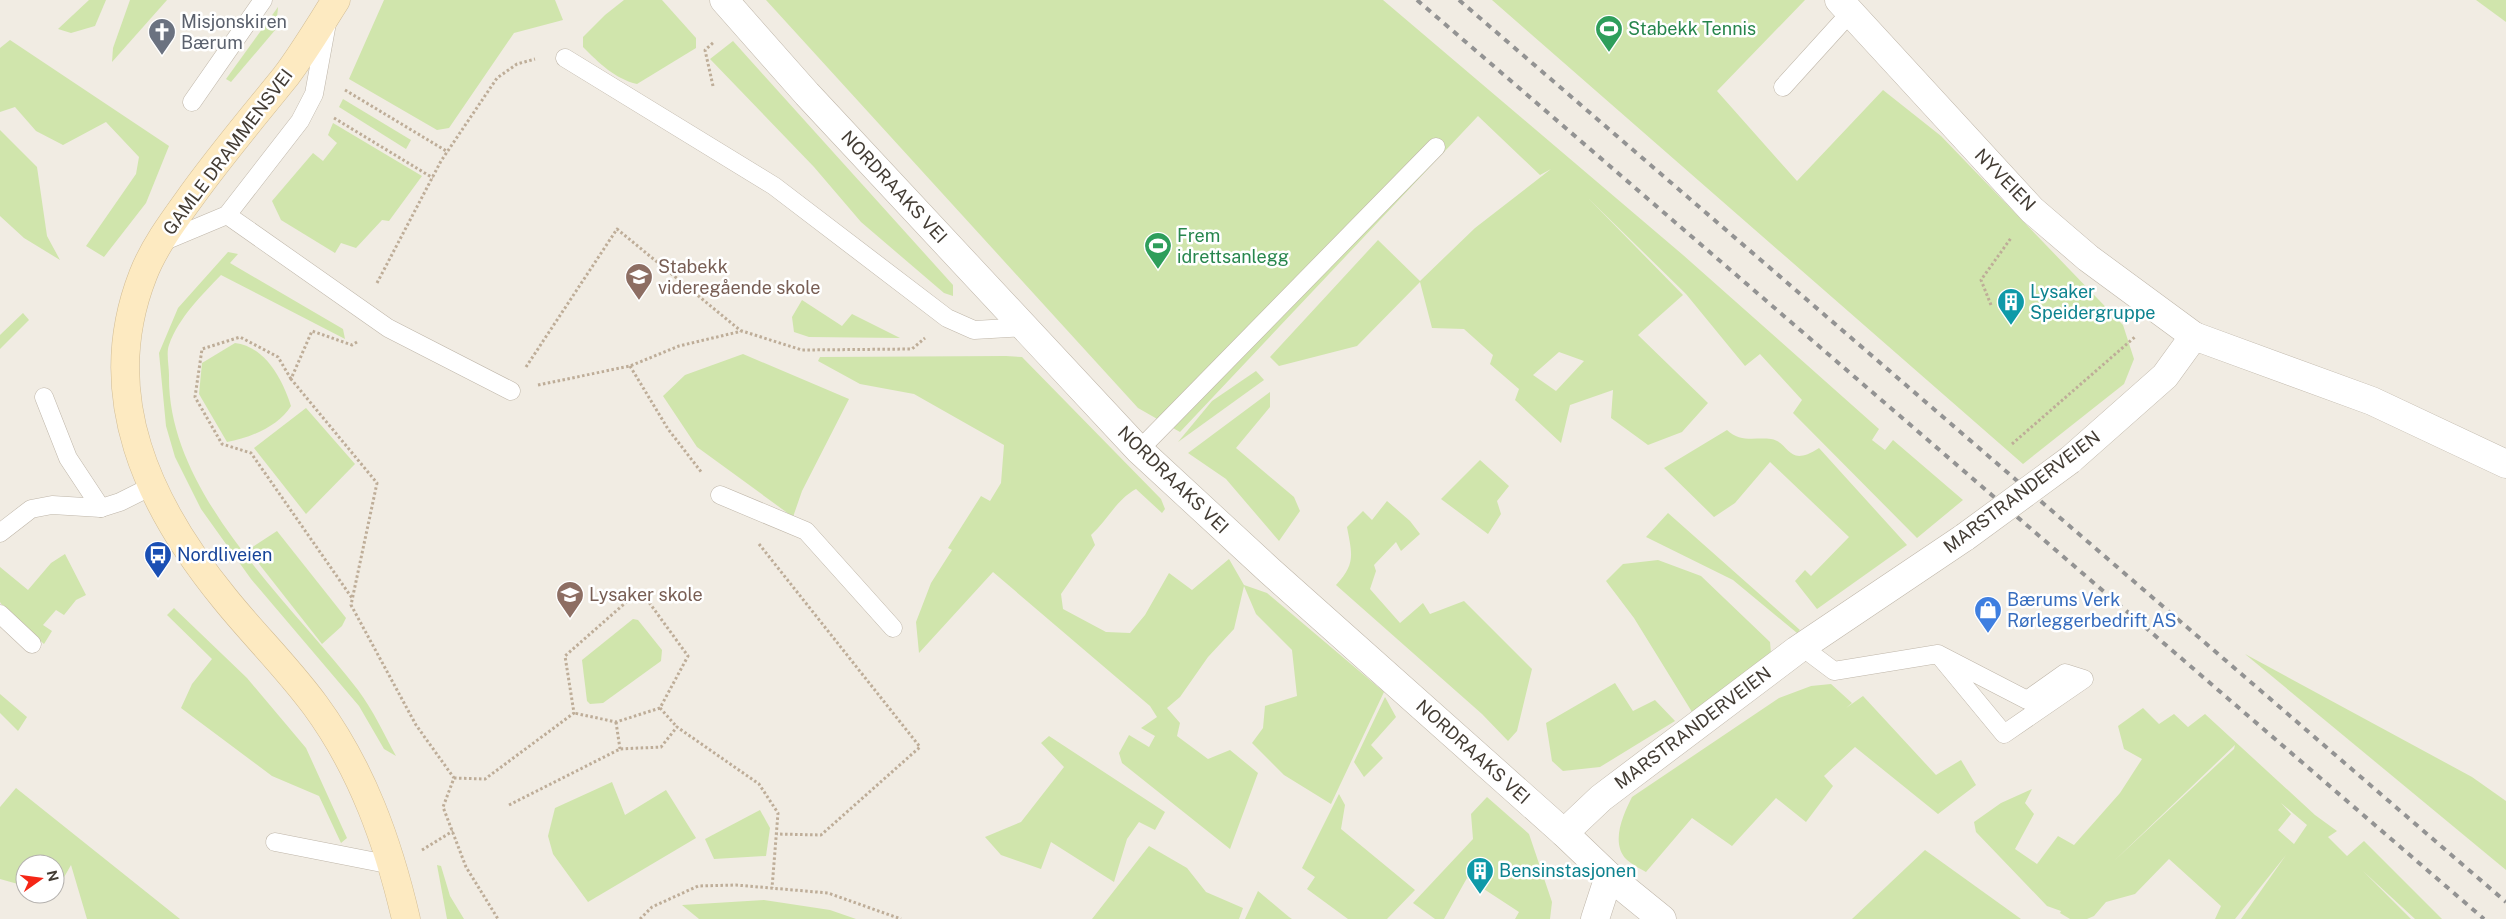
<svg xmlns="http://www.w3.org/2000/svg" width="2506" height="919" viewBox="0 0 2506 919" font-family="'Public Sans',sans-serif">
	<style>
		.green { fill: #d0e5ac; fill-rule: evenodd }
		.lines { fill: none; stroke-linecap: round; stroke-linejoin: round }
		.lane-casing { stroke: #bfb6a9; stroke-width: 19 }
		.street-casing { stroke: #bfb6a9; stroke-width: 29 }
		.secondary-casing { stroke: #d1bc94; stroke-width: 29 }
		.path { stroke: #bead98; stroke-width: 3; stroke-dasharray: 2.5 2.5; stroke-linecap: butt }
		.lane { stroke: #fff; stroke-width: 18 }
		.street { stroke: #fff; stroke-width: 28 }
		.secondary { stroke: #fdeac1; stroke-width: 28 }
		.rail { stroke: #939393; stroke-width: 4; stroke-dasharray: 6 6; stroke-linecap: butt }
		.street-bridge-casing { stroke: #bfb6a9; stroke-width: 29; stroke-linecap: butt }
		.street-bridge { stroke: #fff; stroke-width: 28 }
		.labels { text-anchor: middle; stroke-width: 5; stroke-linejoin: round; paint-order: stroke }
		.worship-label { font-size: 18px; fill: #5b616d; stroke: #fff; text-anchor: start }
		.leisure-label { font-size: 18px; fill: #27864d; stroke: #fff; text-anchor: start }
		.street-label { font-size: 18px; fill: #433c34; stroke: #fff }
		.education-label { font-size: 18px; fill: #785e54; stroke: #fff; text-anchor: start }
		.culture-label { font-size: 18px; fill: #0d838f; stroke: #fff; text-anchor: start }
		.transit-label { font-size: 18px; fill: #164399; stroke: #fff; text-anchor: start }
		.shop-label { font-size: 18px; fill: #366cbe; stroke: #fff; text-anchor: start }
	</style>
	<rect width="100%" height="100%" fill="#f1ece3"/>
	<!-- green -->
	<g class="green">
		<polygon points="89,0 106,0 95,26 71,33 58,29"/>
		<polygon points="130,0 167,0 112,62 113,48"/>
		<polygon points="384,0 555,0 563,20 514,33 449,128 437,130 349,79"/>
		<path d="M624,0H662L696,38V48L637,84C615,79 599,63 583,47V37L605,15Z"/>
		<path d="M766,0H1383L1683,255L1879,429L1872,440L1885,450L1893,440L1963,500L1917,538L1793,413L1802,400L1760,354L1745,366L1686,294L1588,198L1683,295L1638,335L1708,403L1682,432L1648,445L1611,418L1613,390L1570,405L1561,443L1515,400L1519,389L1490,364L1493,355L1464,329L1432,328L1420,282L1357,346L1279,366L1270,357L1378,240L1420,281L1475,228L1551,169L1540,175L1478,116L1180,432L1138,408ZM1559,352L1584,361L1556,391L1533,375Z"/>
		<polygon points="1492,0 1805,0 1717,91 1797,181 1883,90 1941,136 2123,325 2134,359 2124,384 2023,464"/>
		<polygon points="2476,0 2506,0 2506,22"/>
		<polygon points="278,7 276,29 231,82 226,79"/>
		<polygon points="10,40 169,146 146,203 104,257 86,246 136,174 139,157 106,122 63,145 36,131 15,107 0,112 0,48"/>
		<polygon points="733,41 953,285 953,296 944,293 861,222 814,167 710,59"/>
		<polygon points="343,99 411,140 406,149 339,107"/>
		<polygon points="333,123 422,176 389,221 382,220 356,248 341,243 335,253 281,220 272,201 313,153 323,161 337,143 328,135"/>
		<polygon points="0,130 37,167 47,236 60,260 24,238 0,216"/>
		<path d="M228,252L238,254L230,263L343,329L345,339L221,275C202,295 179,317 169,345C166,353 169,366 169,375C167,495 290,601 358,690C373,710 384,734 396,756L384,749L359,706L251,579L201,509L175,457L166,426L159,353L178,308Z"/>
		<polygon points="802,300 842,326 852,314 900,338 809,337 794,332 792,317"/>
		<polygon points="23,313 29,320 0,349 0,335"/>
		<path d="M235,343C266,347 282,379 291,406C279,426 250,438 227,442L199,394L202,363Z"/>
		<polygon points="743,354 849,399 802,491 793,517 697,447 663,396 685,375"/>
		<path d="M1006,356L1022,357L1161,499L1165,509L1162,513L1136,489C1116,500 1107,521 1091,535L1095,545L1061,594L1063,609L1106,632L1130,633L1145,615L1169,573L1192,590L1229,559L1244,585L1267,593L1384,692L1331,804L1284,775L1252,743L1263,728L1265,706L1297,696L1292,650L1256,614L1244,586L1234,629L1208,657L1180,697L1167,708L1180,723L1177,736L1208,759L1230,750L1258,773L1230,849L1122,763L1119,753L1129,735L1149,747L1155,736L1141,728L1157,717L1150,706L993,572L919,653L916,622L931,583L952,550L948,548L981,496L990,501L1001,483L1004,445L914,394L860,384L818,361L820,357Z"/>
		<polygon points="1256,371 1264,380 1178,442 1212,401"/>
		<polygon points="1270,392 1270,407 1236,448 1294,497 1300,511 1279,541 1226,479 1188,453"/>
		<polygon points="306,408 355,464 306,514 254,448"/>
		<path d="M1727,430C1740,443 1755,437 1771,439C1790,442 1787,469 1819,448L1907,545L1817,609L1795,581L1805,570L1811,576L1849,537L1770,462L1735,503L1714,517L1664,468Z"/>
		<polygon points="1480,460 1509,486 1497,501 1501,514 1488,534 1441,499"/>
		<path d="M1387,501L1410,521L1420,534L1401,551L1396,542L1374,565L1376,571L1370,589L1400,623L1423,603L1430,614L1464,601L1532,669L1517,731L1508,741L1482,714L1336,585C1356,564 1352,554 1347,527L1363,511L1372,520Z"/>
		<polygon points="1668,513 1800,630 1797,633 1733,580 1646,537"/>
		<polygon points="277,531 346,618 342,626 322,644 248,550"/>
		<polygon points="65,554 86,595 76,600 64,615 56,610 43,625 52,631 44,644 4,608 0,602 0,567 28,590 51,563"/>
		<polygon points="1658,560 1701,576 1770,642 1771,653 1692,712 1634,618 1606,581 1623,564"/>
		<polygon points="174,608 247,678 306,748 347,838 341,843 319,796 272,776 181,708 192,684 212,659 167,615"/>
		<polygon points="633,619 638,620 662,650 661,661 603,703 590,704 587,701 582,660"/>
		<polygon points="2245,654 2472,777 2506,801 2506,870"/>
		<polygon points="1615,683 1633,711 1655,700 1675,721 1600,767 1563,771 1552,761 1546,723"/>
		<path d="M1831,684L1852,703L1846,708L1863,696L1936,775L1961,760L1976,785L1938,814L1855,747L1824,776L1833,786L1806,822L1776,798L1732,846L1692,818L1646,872C1639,868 1631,864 1626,859C1610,842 1624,813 1632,797L1779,698L1811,686Z"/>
		<polygon points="0,694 27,717 18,731 0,713"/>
		<polygon points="1385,697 1396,717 1371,745 1383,758 1364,777 1354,762"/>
		<path d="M2143,708L2159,724L2174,714L2188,727L2205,714L2315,815L2337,831L2328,837L2347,856L2364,841L2442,919H2415L2363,871L2411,919H2241L2286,855L2235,919H2215L2221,906L2169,859L2135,894L2106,902L2094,916L2087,919H2070L2060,913L2061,911L2047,906L1976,832L1974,822L2001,803L2032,789L2025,803L2034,814L2015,849L2037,864L2058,836L2074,845L2120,793L2142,759L2124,749L2118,726ZM2235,745L2234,749L2114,861ZM2281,803L2307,825L2294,844L2278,830L2291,814Z"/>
		<polygon points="1049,736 1165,812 1155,830 1139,822 1127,839 1114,882 1051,842 1041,869 1001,855 985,837 1021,822 1064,767 1041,743"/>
		<polygon points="612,782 625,815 666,790 696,838 588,902 553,854 548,836 555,808"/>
		<polygon points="16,788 180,919 87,919 71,865 55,893 55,864 25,864 25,886 0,879 0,807"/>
		<polygon points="1339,794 1345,805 1341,829 1415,890 1387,919 1348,919 1307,889 1315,877 1302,868"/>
		<polygon points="1487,797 1529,834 1552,902 1550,919 1515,919 1519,912 1467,878 1444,919 1435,919 1413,903 1473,839 1471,814"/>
		<polygon points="760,810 770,828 766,856 714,859 705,839"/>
		<polygon points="1149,846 1187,868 1206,892 1243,908 1239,919 1092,919"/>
		<polygon points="1925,850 2021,919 1852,919"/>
		<polygon points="437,865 441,866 450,896 464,919 447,919"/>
		<polygon points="1258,891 1289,917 1292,919 1245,919"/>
		<polygon points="764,900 830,910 856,919 699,919 682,905"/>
	</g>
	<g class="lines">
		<defs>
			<g id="lane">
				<polyline points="565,58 774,186 947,318 974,330 1025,327"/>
				<polyline points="1783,87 1850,13"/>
				<polyline points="192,102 263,0"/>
				<polyline points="227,215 388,328 511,391"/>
				<polyline points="160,243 227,215 300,121 314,94 327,23"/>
				<polyline points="44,397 68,458 101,508"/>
				<polyline points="1139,450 1436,147"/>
				<polyline points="720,495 806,531 893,628"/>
				<polyline points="0,533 31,509 52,505 101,508 120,502 152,486"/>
				<polyline points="0,614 32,644"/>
				<polyline points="1802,647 1834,671 1938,654 2004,734 2084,679 2065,673 2027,700 1938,654"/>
				<polyline points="275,842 392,865"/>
			</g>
			<g id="street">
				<polyline points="724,0 807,94 1139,450 1270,571 1564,833 1609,876 1662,919"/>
				<polyline points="1839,0 2032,210 2088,258 2194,336"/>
				<polyline points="2070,460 2165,376 2194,336 2372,401 2506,464"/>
				<polyline points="1564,833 1601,798 1797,650 1965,537"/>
				<polyline points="1595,919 1609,876"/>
			</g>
			<path id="secondary" d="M336,0C320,25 304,52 286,76C253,117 218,158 187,202C171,224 153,249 143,275C96,395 148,505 225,599C254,635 287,667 315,705C362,769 388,842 406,919"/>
		</defs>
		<!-- lane casing -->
		<use href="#lane" class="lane-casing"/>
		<!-- street casing -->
		<use href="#street" class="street-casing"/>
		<!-- secondary casing -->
		<use href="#secondary" class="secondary-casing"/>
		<!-- path -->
		<g class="path">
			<polyline points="713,86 705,50 714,42"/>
			<polyline points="345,90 448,152"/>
			<polyline points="334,118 433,178"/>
			<polyline points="377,283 441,161 497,78 517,64 535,59"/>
			<polyline points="1991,305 1981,280 2011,238"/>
			<polyline points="357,342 352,345 312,331 291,379 377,483 351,605 416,725 454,778 443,807 466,867 498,919"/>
			<polyline points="630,366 668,429 702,473"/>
			<polyline points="526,367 617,229 741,331"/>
			<polyline points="291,379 278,357 240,337 202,349 195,397 222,444 251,453 352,598"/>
			<polyline points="538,385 630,366 679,346 742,331 802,350 912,349 925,338"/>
			<polyline points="2012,444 2136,336"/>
			<polyline points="759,544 920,747 821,835 777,834"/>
			<polyline points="660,708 677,727"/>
			<polyline points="616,722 620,749"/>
			<polyline points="454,778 485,779 574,713 565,656 640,590 688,656 660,708 616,722 574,713"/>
			<polyline points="509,805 620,749 661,747 677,727 759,784 778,813 772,888"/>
			<polyline points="422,850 453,831"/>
			<polyline points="640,919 652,907 698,886 736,885 828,893 901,919"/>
		</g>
		<!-- lane -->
		<use href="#lane" class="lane"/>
		<!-- street -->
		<use href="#street" class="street"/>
		<!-- secondary -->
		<use href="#secondary" class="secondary"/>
		<!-- rail -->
		<g class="rail">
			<polyline points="1417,0 2484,919"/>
			<polyline points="1459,0 2506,902"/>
		</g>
		<defs>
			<polyline id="street-bridge" points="1965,537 2070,460"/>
		</defs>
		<!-- street-bridge casing -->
		<use href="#street-bridge" class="street-bridge-casing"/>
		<!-- street-bridge -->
		<use href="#street-bridge" class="street-bridge"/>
	</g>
	<!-- icons -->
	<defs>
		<symbol id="stadium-pin" viewBox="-11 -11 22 30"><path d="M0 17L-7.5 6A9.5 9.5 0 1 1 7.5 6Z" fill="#2e9e5b" stroke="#fff"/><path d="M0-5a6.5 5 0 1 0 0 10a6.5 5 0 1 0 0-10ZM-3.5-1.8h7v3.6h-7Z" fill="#fff"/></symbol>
		<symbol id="church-pin" viewBox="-11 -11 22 30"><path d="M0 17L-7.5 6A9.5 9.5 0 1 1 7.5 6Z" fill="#6b7280" stroke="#fff"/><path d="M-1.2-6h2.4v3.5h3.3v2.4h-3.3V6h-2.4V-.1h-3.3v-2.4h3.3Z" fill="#fff"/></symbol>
		<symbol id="school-pin" viewBox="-11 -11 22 30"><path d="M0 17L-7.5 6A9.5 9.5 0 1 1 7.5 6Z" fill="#8d6e63" stroke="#fff"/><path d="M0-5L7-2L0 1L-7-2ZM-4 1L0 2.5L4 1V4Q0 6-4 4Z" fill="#fff"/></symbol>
		<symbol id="building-pin" viewBox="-11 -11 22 30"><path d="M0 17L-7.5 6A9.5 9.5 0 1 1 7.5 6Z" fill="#0f9aa8" stroke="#fff"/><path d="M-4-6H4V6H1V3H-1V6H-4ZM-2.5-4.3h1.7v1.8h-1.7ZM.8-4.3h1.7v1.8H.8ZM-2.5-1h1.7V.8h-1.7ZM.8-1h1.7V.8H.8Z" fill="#fff"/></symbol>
		<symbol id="bus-pin" viewBox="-11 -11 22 30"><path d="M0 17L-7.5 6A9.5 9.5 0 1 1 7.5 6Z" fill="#1a4fb4" stroke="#fff"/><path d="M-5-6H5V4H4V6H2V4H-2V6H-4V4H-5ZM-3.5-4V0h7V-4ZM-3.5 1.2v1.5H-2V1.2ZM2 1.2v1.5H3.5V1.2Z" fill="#fff"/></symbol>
		<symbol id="shop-pin" viewBox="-11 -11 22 30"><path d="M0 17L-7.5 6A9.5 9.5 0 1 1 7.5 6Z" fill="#3f7fe0" stroke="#fff"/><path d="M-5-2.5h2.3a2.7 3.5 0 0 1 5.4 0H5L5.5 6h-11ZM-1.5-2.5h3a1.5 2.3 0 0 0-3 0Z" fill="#fff"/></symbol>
	</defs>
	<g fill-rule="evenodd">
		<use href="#stadium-pin" x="1593" y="13" width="32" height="43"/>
		<use href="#church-pin" x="146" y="16" width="32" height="43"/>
		<use href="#stadium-pin" x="1142" y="230" width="32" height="43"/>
		<use href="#school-pin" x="623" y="261" width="32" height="43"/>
		<use href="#building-pin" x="1995" y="286" width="32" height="43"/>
		<use href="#bus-pin" x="142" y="539" width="32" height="43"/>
		<use href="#school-pin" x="554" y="579" width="32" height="43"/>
		<use href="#shop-pin" x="1972" y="594" width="32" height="43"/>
		<use href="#building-pin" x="1464" y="855" width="32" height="43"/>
	</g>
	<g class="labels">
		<!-- worship labels -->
		<g class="worship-label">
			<text x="181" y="28">Misjonskiren<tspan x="181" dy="21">Bærum</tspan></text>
		</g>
		<!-- leisure labels -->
		<g class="leisure-label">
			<text x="1628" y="35">Stabekk Tennis</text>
			<text x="1177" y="242">Frem<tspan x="1177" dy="21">idrettsanlegg</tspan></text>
		</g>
		<!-- street labels -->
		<g class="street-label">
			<text transform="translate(228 152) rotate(-53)" y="6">GAMLE DRAMMENSVEI</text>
			<text transform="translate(2005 180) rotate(46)" y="6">NYVEIEN</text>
			<text transform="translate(894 187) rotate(47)" y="6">NORDRAAKS VEI</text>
			<text transform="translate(1173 480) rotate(44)" y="6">NORDRAAKS VEI</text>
			<text transform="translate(2022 492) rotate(-37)" y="6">MARSTRANDERVEIEN</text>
			<text transform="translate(1693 728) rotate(-37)" y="6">MARSTRANDERVEIEN</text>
			<text transform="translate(1473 752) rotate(42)" y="6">NORDRAAKS VEI</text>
		</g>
		<!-- education labels -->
		<g class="education-label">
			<text x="658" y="273">Stabekk<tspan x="658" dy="21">videregående skole</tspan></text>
			<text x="589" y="601">Lysaker skole</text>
		</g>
		<!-- culture labels -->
		<g class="culture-label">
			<text x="2030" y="298">Lysaker<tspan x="2030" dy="21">Speidergruppe</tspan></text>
			<text x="1499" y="877">Bensinstasjonen</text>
		</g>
		<!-- transit labels -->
		<g class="transit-label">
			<text x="177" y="561">Nordliveien</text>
		</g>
		<!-- shop labels -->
		<g class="shop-label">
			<text x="2007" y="606">Bærums Verk<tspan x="2007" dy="21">Rørleggerbedrift AS</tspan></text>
		</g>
	</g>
	<!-- north arrow -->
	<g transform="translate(40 879) rotate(76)"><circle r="24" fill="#ffffff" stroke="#b4b1ae"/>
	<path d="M0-4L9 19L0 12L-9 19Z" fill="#f52616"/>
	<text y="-8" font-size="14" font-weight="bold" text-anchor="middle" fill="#433c34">N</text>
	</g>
</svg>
